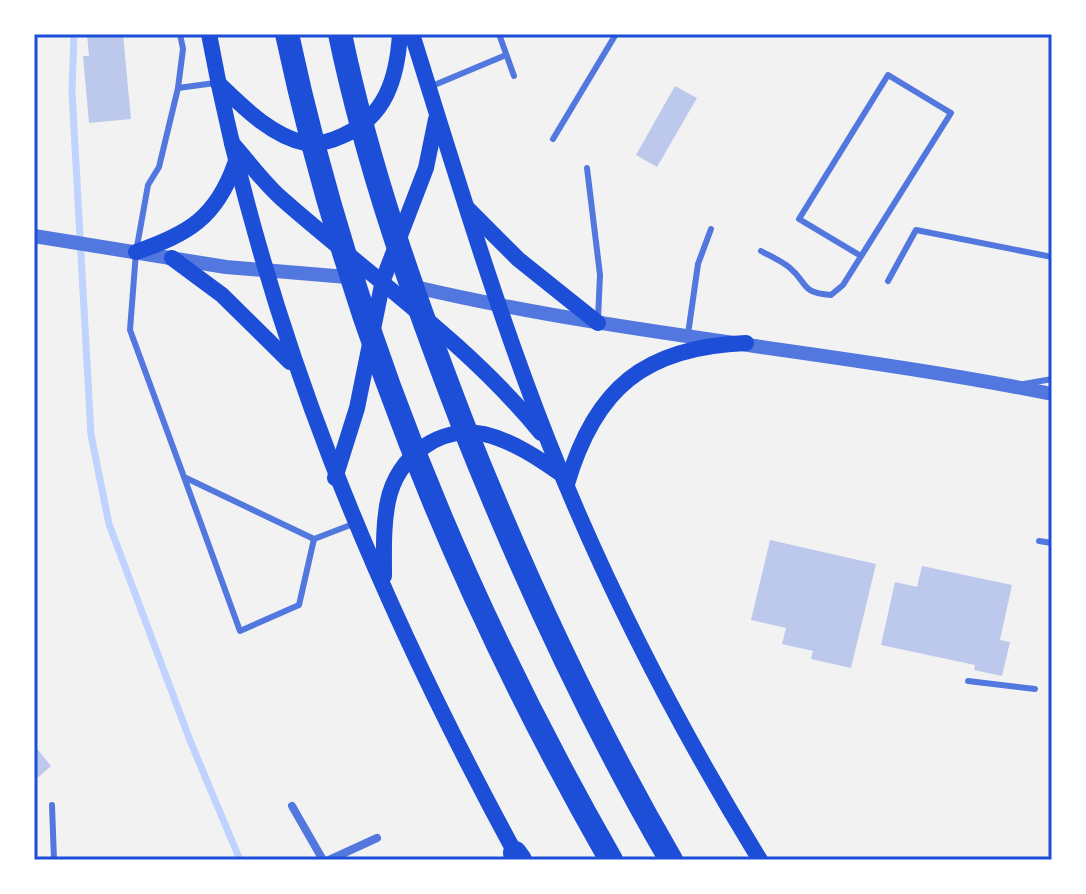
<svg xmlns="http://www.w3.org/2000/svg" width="1086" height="894" viewBox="0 0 1086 894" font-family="'Zilla Slab',serif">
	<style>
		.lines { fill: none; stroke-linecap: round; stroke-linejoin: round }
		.stream { stroke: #bfd3fe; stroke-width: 7 }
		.building { fill: #bdc9ec }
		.service { stroke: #5277de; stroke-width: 6 }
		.minor { stroke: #5277de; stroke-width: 8 }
		.tertiary { stroke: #5277de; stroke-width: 14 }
		.secondary { stroke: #1d4ed8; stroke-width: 16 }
		.motorway { stroke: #1d4ed8; stroke-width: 24 }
		.neatline { fill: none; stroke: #1d4ed8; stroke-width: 3 }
	</style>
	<rect width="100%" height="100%" fill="#f2f2f2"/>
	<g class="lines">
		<!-- stream -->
		<polyline class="stream" points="74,34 72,92 91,435 109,524 191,743 240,860"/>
	</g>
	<!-- building -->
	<g class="building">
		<polygon points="87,34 123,34 131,119 89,123 83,56 89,56"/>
		<polygon points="675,86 697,98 657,167 636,155"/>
		<polygon points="770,540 876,564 851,668 811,659 813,651 782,644 786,628 751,620"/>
		<polygon points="922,566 1012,585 1000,640 1010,642 1002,676 974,670 975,665 881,645 895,582 917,587"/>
		<polygon points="34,745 51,766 34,781"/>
	</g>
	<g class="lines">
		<!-- service -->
		<g class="service">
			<polyline points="499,34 514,76"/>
			<polyline points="215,83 178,88 159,167 148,185 136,252 130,330 184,477 314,539 353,524"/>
			<polyline points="432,86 506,55"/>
			<polyline points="178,88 183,49 180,34"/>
			<polyline points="553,139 616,34"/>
			<polyline points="587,168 600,275 598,319"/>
			<path d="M761,251C770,256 782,261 790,268C808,283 800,293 831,295L843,285L951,113L888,75L799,219L861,256"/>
			<polyline points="888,281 916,230 1052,257"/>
			<polyline points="688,334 698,264 711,229"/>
			<polyline points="1024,384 1052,379"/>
			<polyline points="184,477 240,631 299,605 314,539"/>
			<polyline points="1039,541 1052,543"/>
			<polyline points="968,681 1035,689"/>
			<polyline points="52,805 54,860"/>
		</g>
		<!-- minor -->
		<g class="minor">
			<polyline points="292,806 323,860"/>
			<polyline points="329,860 377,838"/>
		</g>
		<!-- tertiary -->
		<g class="tertiary">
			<polyline points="34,236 226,267 359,278"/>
			<path d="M411,286C622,336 839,351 1052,394"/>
		</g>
		<!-- secondary -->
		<g class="secondary">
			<path d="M209,34C263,328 376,598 519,860"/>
			<path d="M412,34C455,171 496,309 549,443C606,587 679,728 760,860"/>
			<path d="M218,83C242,106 271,136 305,143C317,145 331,141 342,136C386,117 397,78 400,34"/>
			<path d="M232,143C248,161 263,182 281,198C368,275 467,342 541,433"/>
			<polyline points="467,208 518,259 598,323"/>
			<path d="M136,252C188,234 216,218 235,164"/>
			<polyline points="172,258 222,295 290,362"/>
			<polyline points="335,478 357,408 383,280 426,168 436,119"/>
			<path d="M567,484C595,388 645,347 746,343"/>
			<path d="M384,576C384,551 383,525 388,501C397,457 439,425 484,434C513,441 538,458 561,474"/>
		</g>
		<!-- motorway -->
		<g class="motorway">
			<path d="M287,34C349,324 464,603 611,860"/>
			<path d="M340,34C368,168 413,295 462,422C522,573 589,719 671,860"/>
			<polyline points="515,853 520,860"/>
		</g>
	</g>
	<!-- border -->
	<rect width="1086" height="894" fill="none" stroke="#ffffff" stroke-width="72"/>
	<rect x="36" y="36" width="1014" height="822" class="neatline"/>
</svg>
